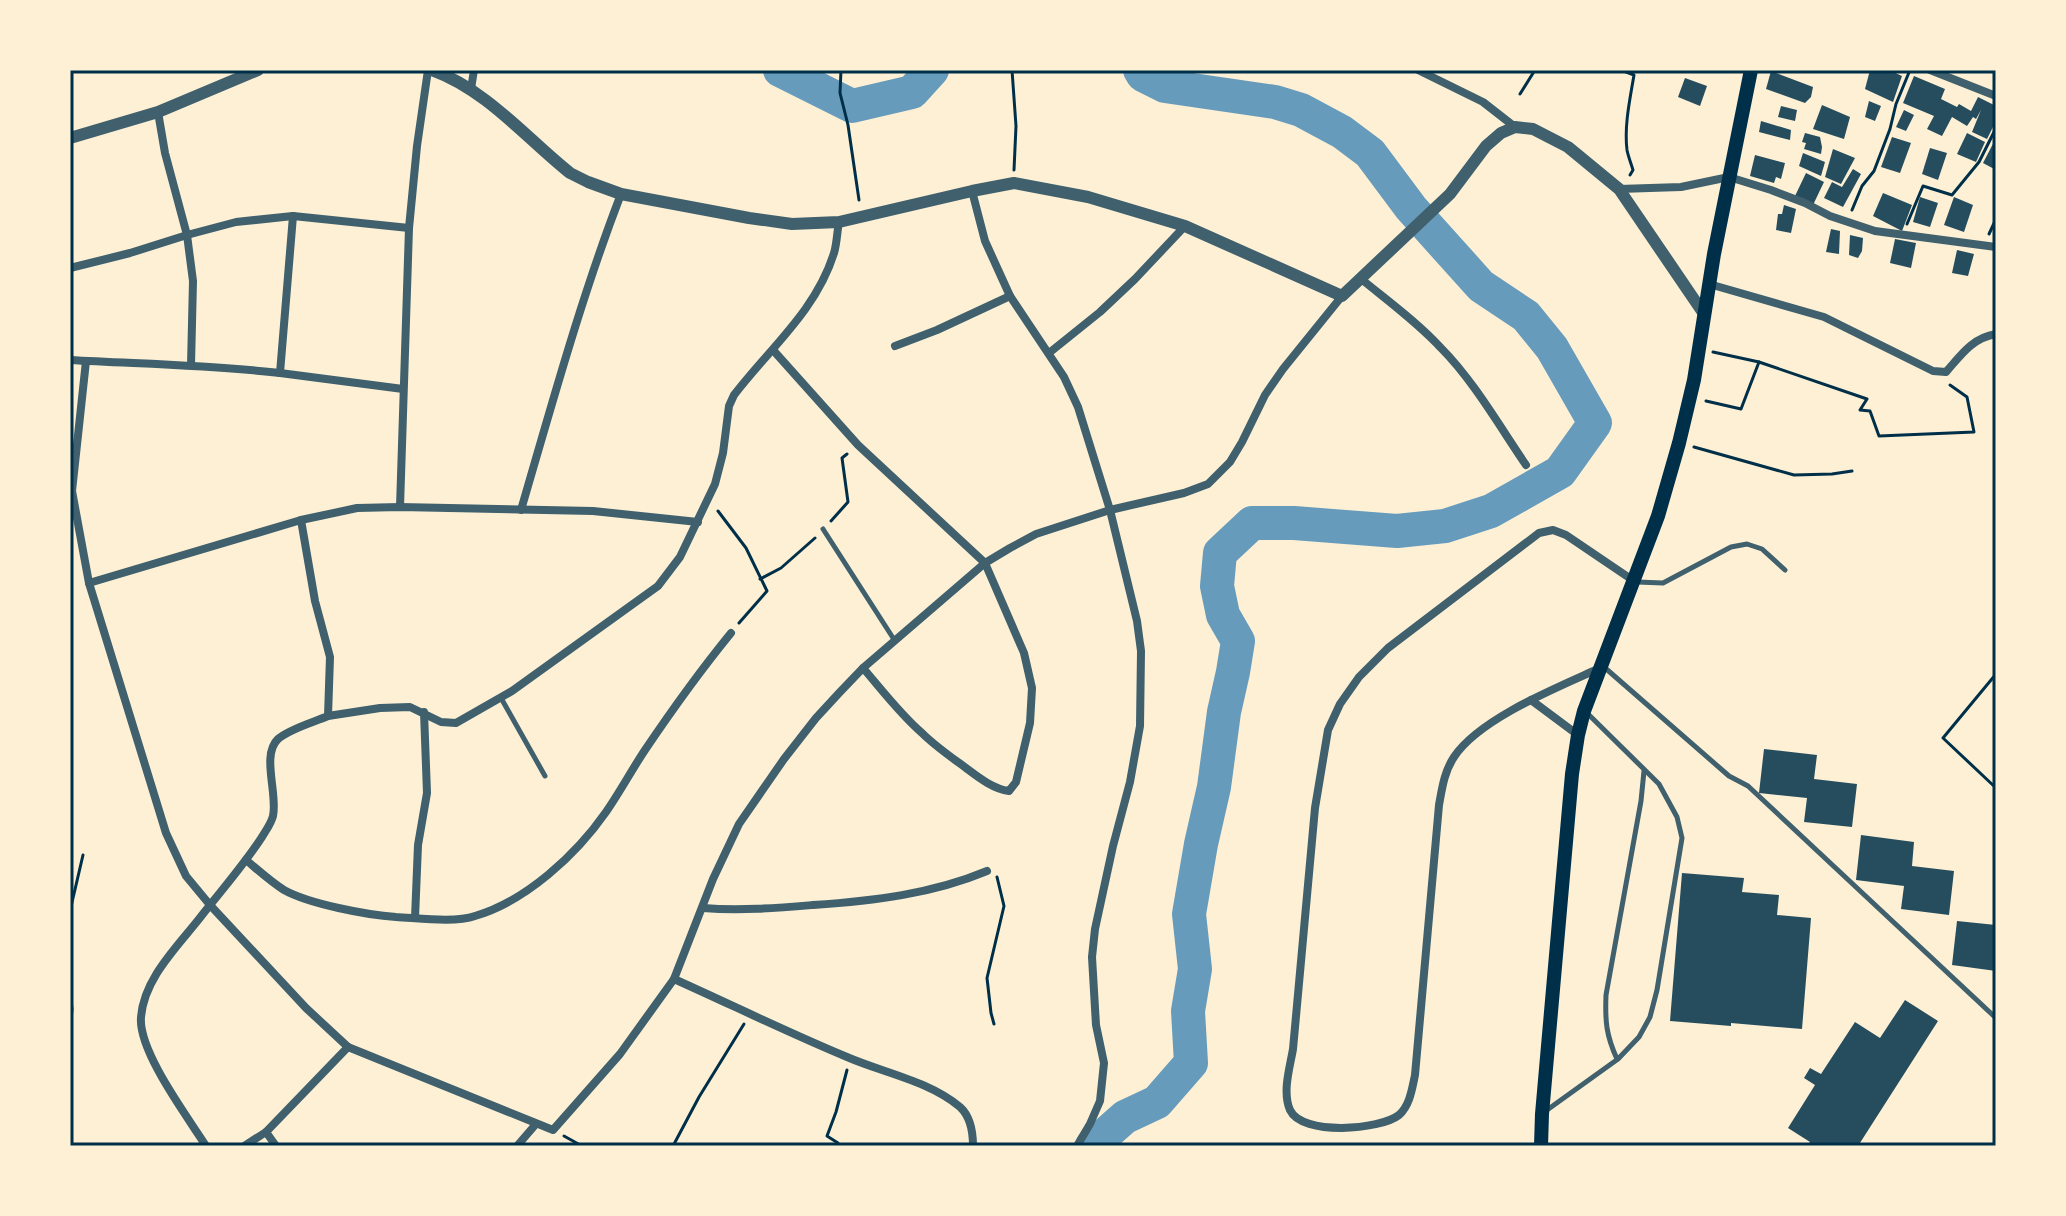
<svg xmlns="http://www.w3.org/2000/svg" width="2066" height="1216" viewBox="0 0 2066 1216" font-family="'Fira Sans Condensed',sans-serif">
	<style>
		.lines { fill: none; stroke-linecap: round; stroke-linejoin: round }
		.river { stroke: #669bbc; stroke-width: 34 }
		.building { fill: #264d5e }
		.path { stroke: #003049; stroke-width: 3 }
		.service { stroke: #3f606c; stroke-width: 5 }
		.minor { stroke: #3f606c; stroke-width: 8 }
		.tertiary { stroke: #3f606c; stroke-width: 12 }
		.secondary { stroke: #003049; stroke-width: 14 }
		.neatline { fill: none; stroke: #003049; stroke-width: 3 }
	</style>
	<rect width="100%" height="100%" fill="#fdf0d5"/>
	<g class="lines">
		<!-- river -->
		<g class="river">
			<polyline points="780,70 852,106 912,92 932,70"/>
			<polyline points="1092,1146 1125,1117 1157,1102 1191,1063 1188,1011 1195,969 1189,914 1201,844 1214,787 1224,712 1233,672 1238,641 1223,615 1217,586 1220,553 1252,523 1294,523 1397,531 1445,526 1491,511 1560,472 1595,423 1552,348 1526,316 1481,286 1411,208 1370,153 1342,132 1301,110 1275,102 1165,86 1143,75 1140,70"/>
		</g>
	</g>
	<!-- building -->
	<g class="building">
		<polygon points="1870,70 1889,70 1902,76 1893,102 1865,89"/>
		<polygon points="1771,71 1813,87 1811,97 1805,103 1766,89"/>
		<polygon points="1914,76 1945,89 1941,99 1957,107 1959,104 1971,111 1978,97 1996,106 1996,121 1987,139 1972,132 1981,110 1976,119 1973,117 1967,126 1952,117 1942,136 1927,129 1934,116 1903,103"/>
		<polygon points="1685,78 1707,86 1700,106 1678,97"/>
		<polygon points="1869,101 1881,106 1875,121 1865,117"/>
		<polygon points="1822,105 1850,117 1844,139 1813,129"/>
		<polygon points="1781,106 1797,110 1795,121 1778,117"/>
		<polygon points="1904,110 1914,115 1906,131 1896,127"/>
		<polygon points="1761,121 1791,130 1790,140 1759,132"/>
		<polygon points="1805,133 1820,137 1822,147 1821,154 1804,149 1806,143 1802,142"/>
		<polygon points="1967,133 1985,142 1976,162 1957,154"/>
		<polygon points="1892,137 1911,143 1900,173 1881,167"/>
		<polygon points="1996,138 1996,170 1983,163"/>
		<polygon points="1930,148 1947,153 1938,180 1922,174"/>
		<polygon points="1833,149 1855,158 1841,184 1825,177"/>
		<polygon points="1803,153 1825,162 1821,176 1799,166"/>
		<polygon points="1755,155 1785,163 1781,179 1776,177 1774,183 1750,176"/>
		<polygon points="1853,169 1861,174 1843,207 1824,198 1832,182 1842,187"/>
		<polygon points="1806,173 1824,182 1813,205 1795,196"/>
		<polygon points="1883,193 1912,205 1902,231 1873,216"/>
		<polygon points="1920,197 1938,203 1930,227 1913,222"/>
		<polygon points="1954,197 1973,205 1964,232 1944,225"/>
		<polygon points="1784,205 1796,209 1791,233 1776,230 1778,214 1782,214"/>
		<polygon points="1831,229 1840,231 1839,254 1826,252"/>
		<polygon points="1850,235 1863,238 1862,251 1858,258 1849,255"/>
		<polygon points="1895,239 1916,243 1911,268 1890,263"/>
		<polygon points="1957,250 1974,254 1968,276 1952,273"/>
		<polygon points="1764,749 1817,755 1814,779 1857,784 1852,827 1804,822 1807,798 1759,793"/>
		<polygon points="1861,835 1914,842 1912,866 1954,871 1949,915 1901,909 1904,886 1856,880"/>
		<polygon points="1682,873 1744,878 1742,892 1779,895 1777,915 1811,918 1802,1029 1731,1023 1731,1026 1670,1021"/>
		<polygon points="1957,921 1996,925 1996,971 1952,965"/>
		<polygon points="1905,1000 1938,1021 1858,1146 1808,1146 1810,1142 1788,1128 1815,1085 1804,1078 1810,1068 1821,1074 1855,1022 1880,1038"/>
	</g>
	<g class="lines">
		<!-- path -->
		<g class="path">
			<polyline points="841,70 840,93 848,125 859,200"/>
			<polyline points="1012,70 1016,126 1014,170"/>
			<path d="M1621,70L1634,75C1630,99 1624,126 1627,150C1628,156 1631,163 1633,170L1630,175"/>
			<polyline points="1520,94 1535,70"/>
			<polyline points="1852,210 1862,186 1874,171 1890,129 1896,104 1910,70"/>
			<polyline points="1907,224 1923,186 1952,195 1979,162 1996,128"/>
			<polyline points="1989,234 1996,219"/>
			<polyline points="1713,352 1759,362 1867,399 1860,410 1870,411 1879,436 1974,432 1967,397 1950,385"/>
			<polyline points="1706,401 1741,409 1759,362"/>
			<polyline points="1694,447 1794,475 1832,474 1852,471"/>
			<polyline points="718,511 746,548 767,591 739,623"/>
			<polyline points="831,521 848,502 842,458 847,454"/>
			<polyline points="760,579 781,568 815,538"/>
			<polyline points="1996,674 1943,738 1996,788"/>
			<polyline points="70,911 83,855"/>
			<polyline points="70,992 72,1009 70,1031"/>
			<polyline points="994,1024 991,1013 987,978 1004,906 997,877"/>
			<polyline points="564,1136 582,1146"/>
			<polyline points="673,1146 699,1097 744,1024"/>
			<polyline points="836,1146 838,1143 827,1136 836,1112 847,1070"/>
		</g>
		<!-- service -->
		<g class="service">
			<polyline points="823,529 895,641"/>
			<polyline points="1637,582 1663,583 1731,547 1747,544 1762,549 1785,570"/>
			<polyline points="1604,667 1729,776 1748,786 1996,1018"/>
			<polyline points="501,698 545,776"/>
			<path d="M1617,1059C1606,1035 1605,1021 1606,995L1641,801L1644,771"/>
			<polyline points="1547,1110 1618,1059 1639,1037 1650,1017 1657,990 1682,838 1677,817 1659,784 1585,711"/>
		</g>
		<!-- minor -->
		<g class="minor">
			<polyline points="1418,70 1483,102 1515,127"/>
			<polyline points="1930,70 1996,96"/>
			<polyline points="471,89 474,70"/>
			<polyline points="158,112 165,153 187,235 193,281 191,365"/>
			<polyline points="1619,189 1681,187 1729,177 1771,190 1805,203 1830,216 1875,231 1996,247"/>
			<polyline points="972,191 985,241 1010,296 1064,377 1078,407 1110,510 1137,621 1141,651 1140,726 1130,782 1113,846 1095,929 1092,957 1096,1025 1104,1063 1100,1101 1090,1124 1077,1146"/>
			<polyline points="70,268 130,253 187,235 236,222 293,216 409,228"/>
			<path d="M1360,278C1388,301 1417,322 1441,348C1473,380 1500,427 1526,465"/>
			<path d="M1709,284L1824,317L1933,371L1946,372C1961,355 1972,338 1996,334"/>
			<polyline points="895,346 937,330 1010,296"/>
			<path d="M773,350L858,445L985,563L1024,653L1032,688L1030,723L1016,782L1009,791C993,789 978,777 966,768C951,757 935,746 922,733C900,714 882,690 863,668"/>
			<polyline points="1049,353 1100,312 1135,279 1185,226"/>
			<path d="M70,360C140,364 211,365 280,373C321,378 362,384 403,389"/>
			<polyline points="86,361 72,491 89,583 166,833 186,876 210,905 306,1008 348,1047"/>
			<polyline points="280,373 293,216"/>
			<polyline points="400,507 409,228 417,146 428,70"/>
			<path d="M521,510C552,404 581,298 621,194"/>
			<polyline points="89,583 301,520 357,508 400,507 593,511 698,522"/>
			<path d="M1598,669C1556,688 1479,719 1454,757C1444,772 1442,789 1439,805L1415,1075C1412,1089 1410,1105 1399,1115C1380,1130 1302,1136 1290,1110C1282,1092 1290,1067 1293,1049L1315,808L1328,730L1340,704L1359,677L1388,648L1539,533L1553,530L1566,535L1634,581"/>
			<polyline points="1531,700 1578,735"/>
			<path d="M328,716L380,708L410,707L441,722L456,723L512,691L658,586L680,557L715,484L723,453L729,406L734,395C769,349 816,311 834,253C837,243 837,232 839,222"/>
			<path d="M246,860C258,870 271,882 284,890C309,904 367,915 396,917C418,918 455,923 475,916C526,901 576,855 606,812C620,792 631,771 645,750C672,710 700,671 731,633"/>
			<path d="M703,908C740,911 776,908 813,905C873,901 932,894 987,871"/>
			<polyline points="415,918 418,845 427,793 424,712"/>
			<path d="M674,979C732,1005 789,1033 847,1057C884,1073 929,1081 960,1107C971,1117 973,1132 973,1146"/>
			<polyline points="266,1132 276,1146"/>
			<path d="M206,1146C187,1116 138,1051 141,1017C144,979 176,948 199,919C220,892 243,866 262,837C266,830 271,824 273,816C278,794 261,755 278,739C289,729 314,722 328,716L330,657L315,601L301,520"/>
			<polyline points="244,1146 266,1132 348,1047 553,1130 620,1054 674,979 713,879 739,824 784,759 816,718 840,692 863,668 985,563 1010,548 1036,534 1110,510 1184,493 1208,484 1230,462 1242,442 1265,395 1283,369 1342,296"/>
			<polyline points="517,1146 536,1124"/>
		</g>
		<!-- tertiary -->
		<g class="tertiary">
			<path d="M432,70C487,90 526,138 570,173L588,182L621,194L749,218L792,224L839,222L972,191L1014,183L1088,197L1185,226L1342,296L1450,194L1486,146L1501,133L1515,127L1533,129L1568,147L1619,189L1704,314"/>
			<polyline points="70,138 158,112 258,70"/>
		</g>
		<!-- secondary -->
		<polyline class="secondary" points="1541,1146 1542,1114 1572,774 1578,735 1584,711 1658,516 1679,443 1694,380 1714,254 1751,70"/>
	</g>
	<!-- border -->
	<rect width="2066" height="1216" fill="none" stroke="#fdf0d5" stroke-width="144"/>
	<rect x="72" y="72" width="1922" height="1072" class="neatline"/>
</svg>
